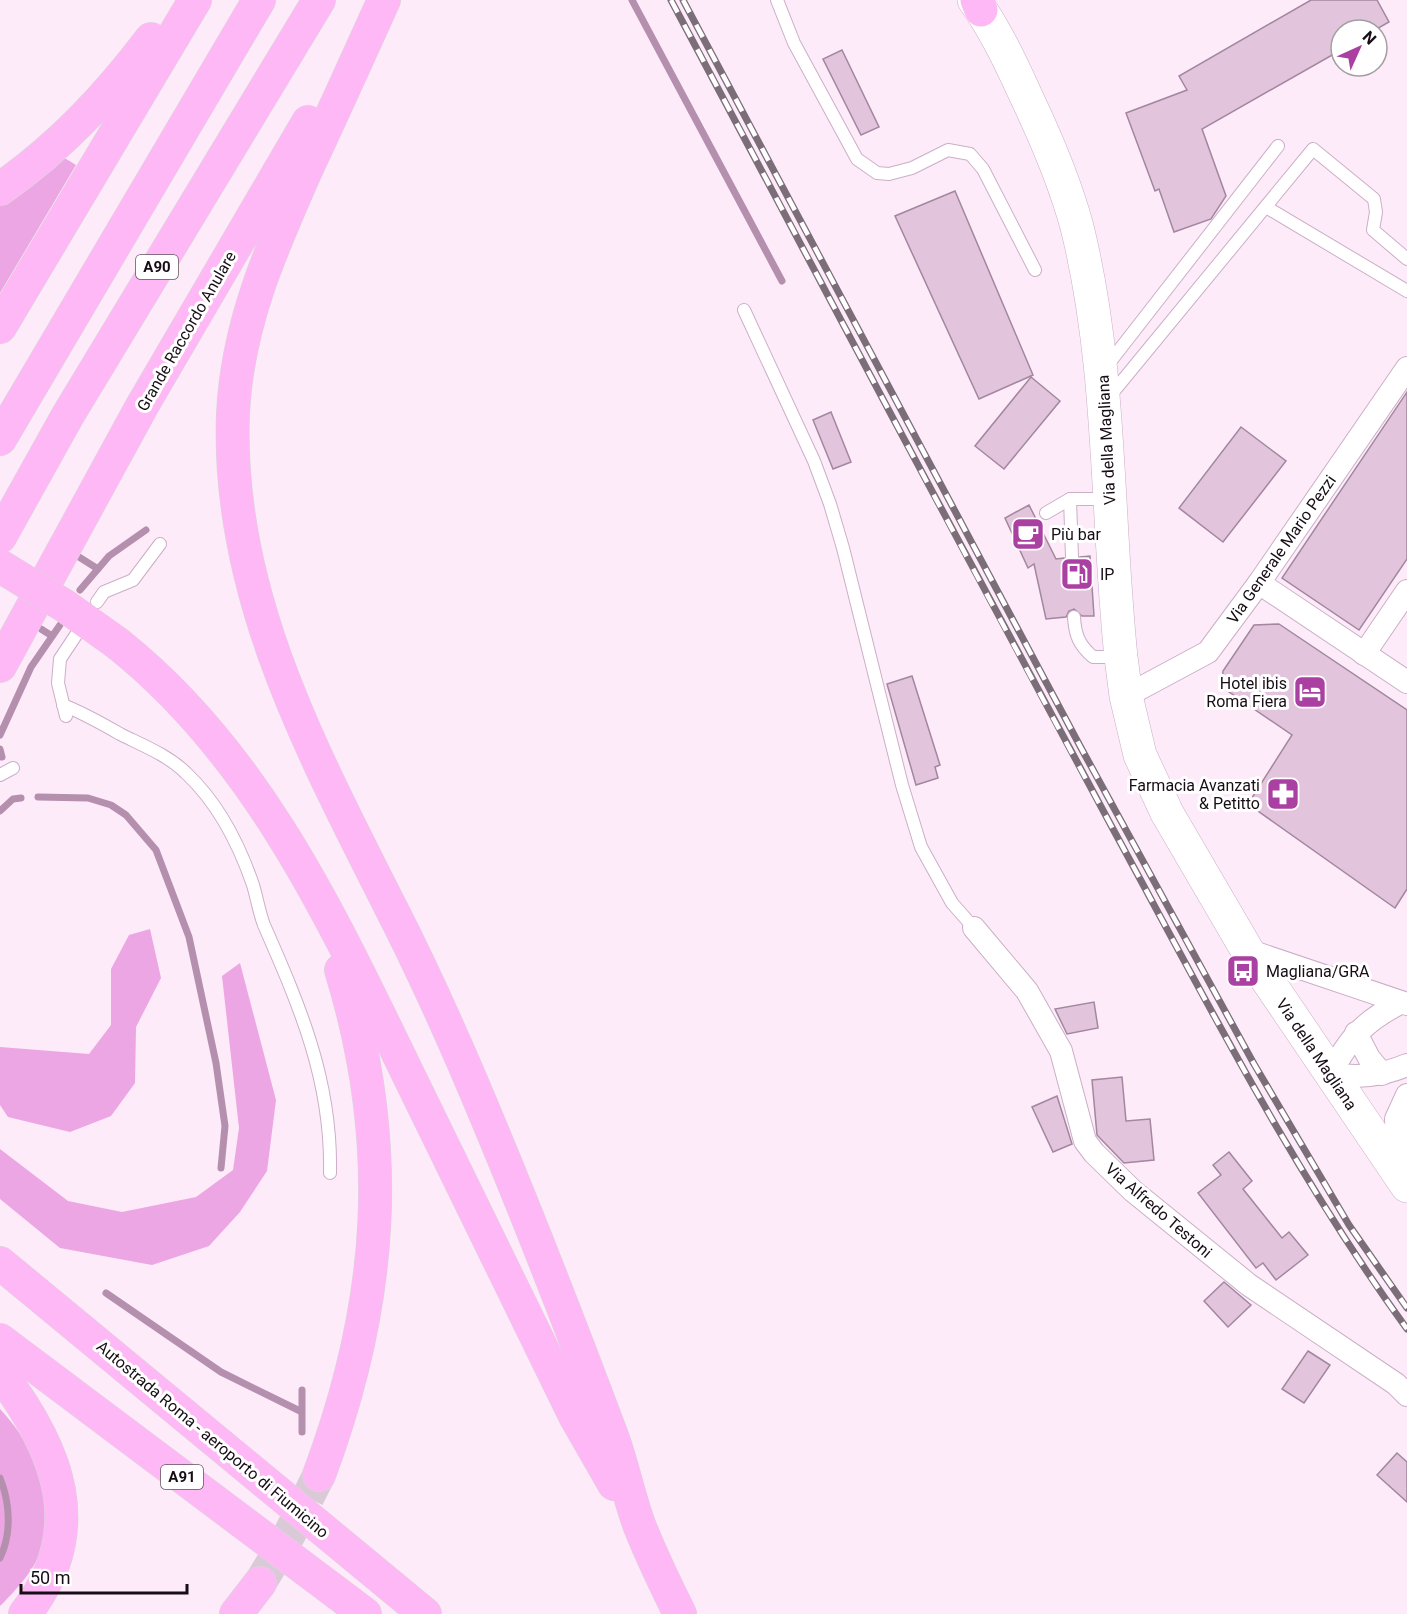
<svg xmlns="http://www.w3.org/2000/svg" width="1407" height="1614" viewBox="0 0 1407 1614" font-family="Roboto,sans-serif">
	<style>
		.green { fill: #eca6e3 }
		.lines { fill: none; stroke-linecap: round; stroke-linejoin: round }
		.stream { stroke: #b490ae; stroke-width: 7 }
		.building { fill: #e2c4dd; stroke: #a2879e; stroke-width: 1.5 }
		.motorway-tunnel { stroke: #dacad8; stroke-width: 33; stroke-dasharray: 33 16; stroke-linecap: butt }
		.service-casing { stroke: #cbafc7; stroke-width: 14 }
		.minor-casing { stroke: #cbafc7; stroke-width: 24 }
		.secondary-casing { stroke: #cbafc7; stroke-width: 34 }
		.motorway-casing { stroke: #dad8da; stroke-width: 34 }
		.service { stroke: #fff; stroke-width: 12 }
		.minor { stroke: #fff; stroke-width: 22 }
		.secondary { stroke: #fff; stroke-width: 33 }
		.motorway { stroke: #feb8f5; stroke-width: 33 }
		.rail-casing { stroke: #7b6e79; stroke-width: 7 }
		.rail { stroke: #fff; stroke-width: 4.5; stroke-dasharray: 14; stroke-linecap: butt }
		.motorway-bridge-casing { stroke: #dad8da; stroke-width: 34; stroke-linecap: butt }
		.motorway-bridge { stroke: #feb8f5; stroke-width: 33 }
		.labels { text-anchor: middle; stroke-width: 6; stroke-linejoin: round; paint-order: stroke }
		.shield { fill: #fff; stroke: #5d565b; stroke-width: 1.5 }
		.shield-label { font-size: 15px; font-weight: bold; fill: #170d15 }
		.street-label { font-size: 16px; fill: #170d15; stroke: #fff }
		.poi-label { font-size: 16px; fill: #170d15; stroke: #fff; text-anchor: start }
	</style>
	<rect width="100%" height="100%" fill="#fdebfa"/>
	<!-- green -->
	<g class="green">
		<polygon points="63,157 76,165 0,293 0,201"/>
		<polygon points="150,929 161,978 136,1027 135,1083 111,1116 70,1132 8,1117 0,1105 0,1047 89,1054 111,1025 111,969 129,935"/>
		<polygon points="240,963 276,1100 267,1171 240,1212 209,1246 152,1265 60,1248 0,1199 0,1149 68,1201 122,1212 196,1197 233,1170 239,1128 222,976"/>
		<path d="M0,1409C35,1446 57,1499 41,1550C34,1571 15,1591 0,1606Z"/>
	</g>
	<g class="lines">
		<!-- stream -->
		<g class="stream">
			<polyline points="632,0 782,281"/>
			<polyline points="79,557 98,569"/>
			<polyline points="80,590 109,556 146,530"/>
			<polyline points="41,629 52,636"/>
			<polyline points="0,735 31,667 60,625"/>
			<polyline points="0,749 2,757"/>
			<polyline points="38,797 88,798 111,805 126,815 156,850 189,937 216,1063 225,1126 221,1168"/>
			<polyline points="0,811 13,799 21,798"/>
			<polyline points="106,1293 221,1372 300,1411"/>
			<polyline points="302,1390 302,1432"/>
			<path d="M0,1478C10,1503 12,1533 0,1558"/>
		</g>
	</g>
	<!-- building -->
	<g class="building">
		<polygon points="1311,0 1377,0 1389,22 1375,30 1341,30 1341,50 1202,129 1226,196 1211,219 1174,232 1159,189 1155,191 1126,113 1187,90 1179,76"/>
		<polygon points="842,50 879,127 861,135 823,59"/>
		<polygon points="955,191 1033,375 979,399 895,216"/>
		<polygon points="1031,377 1060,401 1004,469 975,446"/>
		<polygon points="1407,392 1407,559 1359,630 1282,578"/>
		<polygon points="831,412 851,462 833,469 813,420"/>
		<polygon points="1241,427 1286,461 1223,542 1179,508"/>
		<polygon points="1029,505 1056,559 1064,558 1068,564 1073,565 1080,557 1090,556 1094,616 1082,616 1074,609 1069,611 1066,617 1046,619 1034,564 1028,568 1005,518"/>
		<polygon points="1279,624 1407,710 1407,889 1395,908 1248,804 1292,735 1222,687 1223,671 1254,625"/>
		<polygon points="912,676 940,765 935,767 938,778 916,785 887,684"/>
		<polygon points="1094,1002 1098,1028 1067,1034 1055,1009"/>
		<polygon points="1122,1077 1126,1121 1150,1119 1154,1160 1124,1163 1097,1135 1092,1080"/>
		<polygon points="1057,1096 1072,1144 1053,1152 1032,1107"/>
		<polygon points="1229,1152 1252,1181 1243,1189 1282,1238 1289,1232 1308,1255 1276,1280 1263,1263 1256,1268 1198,1193 1221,1175 1213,1165"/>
		<polygon points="1224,1282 1251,1305 1228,1327 1204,1301"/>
		<polygon points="1308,1351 1330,1365 1304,1403 1282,1389"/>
		<polygon points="1397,1453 1407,1462 1407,1502 1377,1475"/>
	</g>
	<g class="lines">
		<!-- motorway-tunnel -->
		<polyline class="motorway-tunnel" points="260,1583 289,1535 319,1475"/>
		<defs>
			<g id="service">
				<polyline points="777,0 794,43 857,159 877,173 889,174 912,168 948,150 970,154 983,169 1035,270"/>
				<polyline points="1266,207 1407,291"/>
				<polyline points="744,310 814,461 830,504 843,548 902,785 921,847 952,903 974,928"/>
				<polyline points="1106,367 1278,146"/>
				<polyline points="1109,397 1313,149 1374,199 1376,212 1373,230 1407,259"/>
				<polyline points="1046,513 1070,499"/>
				<polyline points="1072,557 1070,499 1108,499"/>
				<polyline points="97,602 104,592 133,580 160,544"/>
				<path d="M1074,617C1075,635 1079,645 1093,657H1120"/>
				<path d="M63,705C83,713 101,723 120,734C142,745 168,755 186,773C218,803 239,844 253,885C257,898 259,912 264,925C300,1007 332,1081 330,1173"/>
				<polyline points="66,716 58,683 60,659 76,635"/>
				<polyline points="0,775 13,768"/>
			</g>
			<g id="minor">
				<polyline points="1259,583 1407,682"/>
				<polyline points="1364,654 1407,591"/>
				<polyline points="1126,696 1208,652 1259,583 1407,368"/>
				<polyline points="974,928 1027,991 1061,1051 1085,1141 1094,1153 1133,1191 1249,1285 1396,1384 1407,1395"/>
				<polyline points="1247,950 1407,1004"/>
				<path d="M1400,1003C1363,1022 1350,1038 1330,1074C1358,1078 1381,1076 1407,1065"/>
				<polyline points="1356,1033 1369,1058 1382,1074"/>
				<polyline points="1398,1171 1396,1119 1407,1095"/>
			</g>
			<path id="secondary" d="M974,0C995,29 1011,63 1026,96C1046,138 1065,182 1077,227C1112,368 1106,513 1121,657L1126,696L1140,755L1167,813L1247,950L1407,1186"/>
			<g id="motorway">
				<path d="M384,0C359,55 334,111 308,166C272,247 237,324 233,414C226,593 312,751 390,906C427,978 460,1053 491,1128C533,1229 573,1332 612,1436C623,1466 629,1498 640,1527C652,1557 666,1586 680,1614"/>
				<polyline points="977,0 981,10"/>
				<path d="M0,189C60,147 107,97 151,39"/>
				<polyline points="0,327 195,0"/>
				<polyline points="0,439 259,0"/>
				<polyline points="0,537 68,415 319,0"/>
				<path d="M117,643C258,755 332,918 409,1076C465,1190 520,1303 575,1416L614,1484"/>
				<polyline points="0,666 142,406 308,122"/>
				<polyline points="0,1263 425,1614"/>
				<polyline points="0,1340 365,1614"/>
				<path d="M0,1373C58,1449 91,1530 25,1614"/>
				<path d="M319,1475C383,1304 395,1146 341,970"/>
				<polyline points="236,1614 260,1583"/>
			</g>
		</defs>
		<!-- service casing -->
		<use href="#service" class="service-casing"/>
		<!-- minor casing -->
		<use href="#minor" class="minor-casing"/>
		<!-- secondary casing -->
		<use href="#secondary" class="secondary-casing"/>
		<!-- motorway casing -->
		<use href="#motorway" class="motorway-casing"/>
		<!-- service -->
		<use href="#service" class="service"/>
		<!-- minor -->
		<use href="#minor" class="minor"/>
		<!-- secondary -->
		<use href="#secondary" class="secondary"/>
		<!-- motorway -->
		<use href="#motorway" class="motorway"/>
		<defs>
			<g id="rail">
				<path d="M671,0C818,276 964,554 1113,829C1206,1000 1293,1172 1407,1329"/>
				<polyline points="683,0 1080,746 1254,1064 1349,1225 1407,1308"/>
			</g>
		</defs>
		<!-- rail casing -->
		<use href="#rail" class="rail-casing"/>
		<!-- rail -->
		<use href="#rail" class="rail"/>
		<defs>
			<polyline id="motorway-bridge" points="0,566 65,606 117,643"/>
		</defs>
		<!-- motorway-bridge casing -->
		<use href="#motorway-bridge" class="motorway-bridge-casing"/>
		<!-- motorway-bridge -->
		<use href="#motorway-bridge" class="motorway-bridge"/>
	</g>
	<!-- icons -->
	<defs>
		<symbol id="cafe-square" viewBox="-11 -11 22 22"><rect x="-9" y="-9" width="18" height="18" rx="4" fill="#aa40a1" stroke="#fff"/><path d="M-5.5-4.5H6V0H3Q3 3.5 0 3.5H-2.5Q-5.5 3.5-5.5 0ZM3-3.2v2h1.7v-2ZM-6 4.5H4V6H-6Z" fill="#fff"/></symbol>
		<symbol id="fuel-square" viewBox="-11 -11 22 22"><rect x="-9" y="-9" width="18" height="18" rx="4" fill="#aa40a1" stroke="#fff"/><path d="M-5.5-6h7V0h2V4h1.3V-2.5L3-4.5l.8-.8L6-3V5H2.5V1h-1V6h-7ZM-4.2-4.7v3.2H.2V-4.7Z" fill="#fff"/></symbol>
		<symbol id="hotel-square" viewBox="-11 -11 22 22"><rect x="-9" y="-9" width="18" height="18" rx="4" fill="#aa40a1" stroke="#fff"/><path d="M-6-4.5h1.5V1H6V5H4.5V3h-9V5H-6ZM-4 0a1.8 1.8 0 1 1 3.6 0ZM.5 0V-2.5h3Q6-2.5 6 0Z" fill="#fff"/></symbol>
		<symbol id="pharmacy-square" viewBox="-11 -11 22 22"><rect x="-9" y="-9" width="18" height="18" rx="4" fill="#aa40a1" stroke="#fff"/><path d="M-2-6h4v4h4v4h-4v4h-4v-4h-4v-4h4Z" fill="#fff"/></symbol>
		<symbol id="bus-square" viewBox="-11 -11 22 22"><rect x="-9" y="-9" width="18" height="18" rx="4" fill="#aa40a1" stroke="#fff"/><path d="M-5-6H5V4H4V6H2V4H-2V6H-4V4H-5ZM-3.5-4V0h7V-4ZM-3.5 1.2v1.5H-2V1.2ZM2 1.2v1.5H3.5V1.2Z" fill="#fff"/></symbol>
	</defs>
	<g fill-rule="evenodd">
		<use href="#cafe-square" x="1009" y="515" width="38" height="38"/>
		<use href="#fuel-square" x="1058" y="555" width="38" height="38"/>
		<use href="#hotel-square" x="1291" y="673" width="38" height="38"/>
		<use href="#pharmacy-square" x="1264" y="775" width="38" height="38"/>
		<use href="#bus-square" x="1224" y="952" width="38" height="38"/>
	</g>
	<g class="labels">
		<!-- shield labels -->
		<g class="shield">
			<rect x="136" y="255" width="42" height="24" rx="4.5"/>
			<rect x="161" y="1465" width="42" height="24" rx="4.5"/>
		</g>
		<g class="shield-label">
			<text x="157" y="272">A90</text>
			<text x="182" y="1482">A91</text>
		</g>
		<!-- street labels -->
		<g class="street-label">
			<text transform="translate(186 331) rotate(-60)" y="6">Grande Raccordo Anulare</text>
			<text transform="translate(1106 440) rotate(-93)" y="6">Via della Magliana</text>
			<text transform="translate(1281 549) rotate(-55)" y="6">Via Generale Mario Pezzi</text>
			<text transform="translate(1317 1054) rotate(56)" y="6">Via della Magliana</text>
			<text transform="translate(1159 1210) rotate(41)" y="6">Via Alfredo Testoni</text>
			<text transform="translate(213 1439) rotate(40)" y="6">Autostrada Roma - aeroporto di Fiumicino</text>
		</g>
		<!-- poi labels -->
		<g class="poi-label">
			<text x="1051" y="540">Più bar</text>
			<text x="1100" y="580">IP</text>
			<text x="1287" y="689" text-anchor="end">Hotel ibis<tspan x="1287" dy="18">Roma Fiera</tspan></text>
			<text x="1260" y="791" text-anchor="end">Farmacia Avanzati<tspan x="1260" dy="18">&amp; Petitto</tspan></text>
			<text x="1266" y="977">Magliana/GRA</text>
		</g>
	</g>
	<!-- north arrow -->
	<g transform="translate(1359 48) rotate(45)"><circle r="28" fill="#ffffff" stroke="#a29ea1" stroke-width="1.5"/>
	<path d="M0-4.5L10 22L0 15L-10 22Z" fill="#aa40a1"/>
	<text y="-9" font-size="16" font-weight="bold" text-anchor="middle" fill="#170d15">N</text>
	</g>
	<!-- scale -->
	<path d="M21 1584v9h166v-9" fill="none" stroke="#170d15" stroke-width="3"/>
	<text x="30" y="1584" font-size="18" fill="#170d15" stroke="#ffffff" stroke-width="4.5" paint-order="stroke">50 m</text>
</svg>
